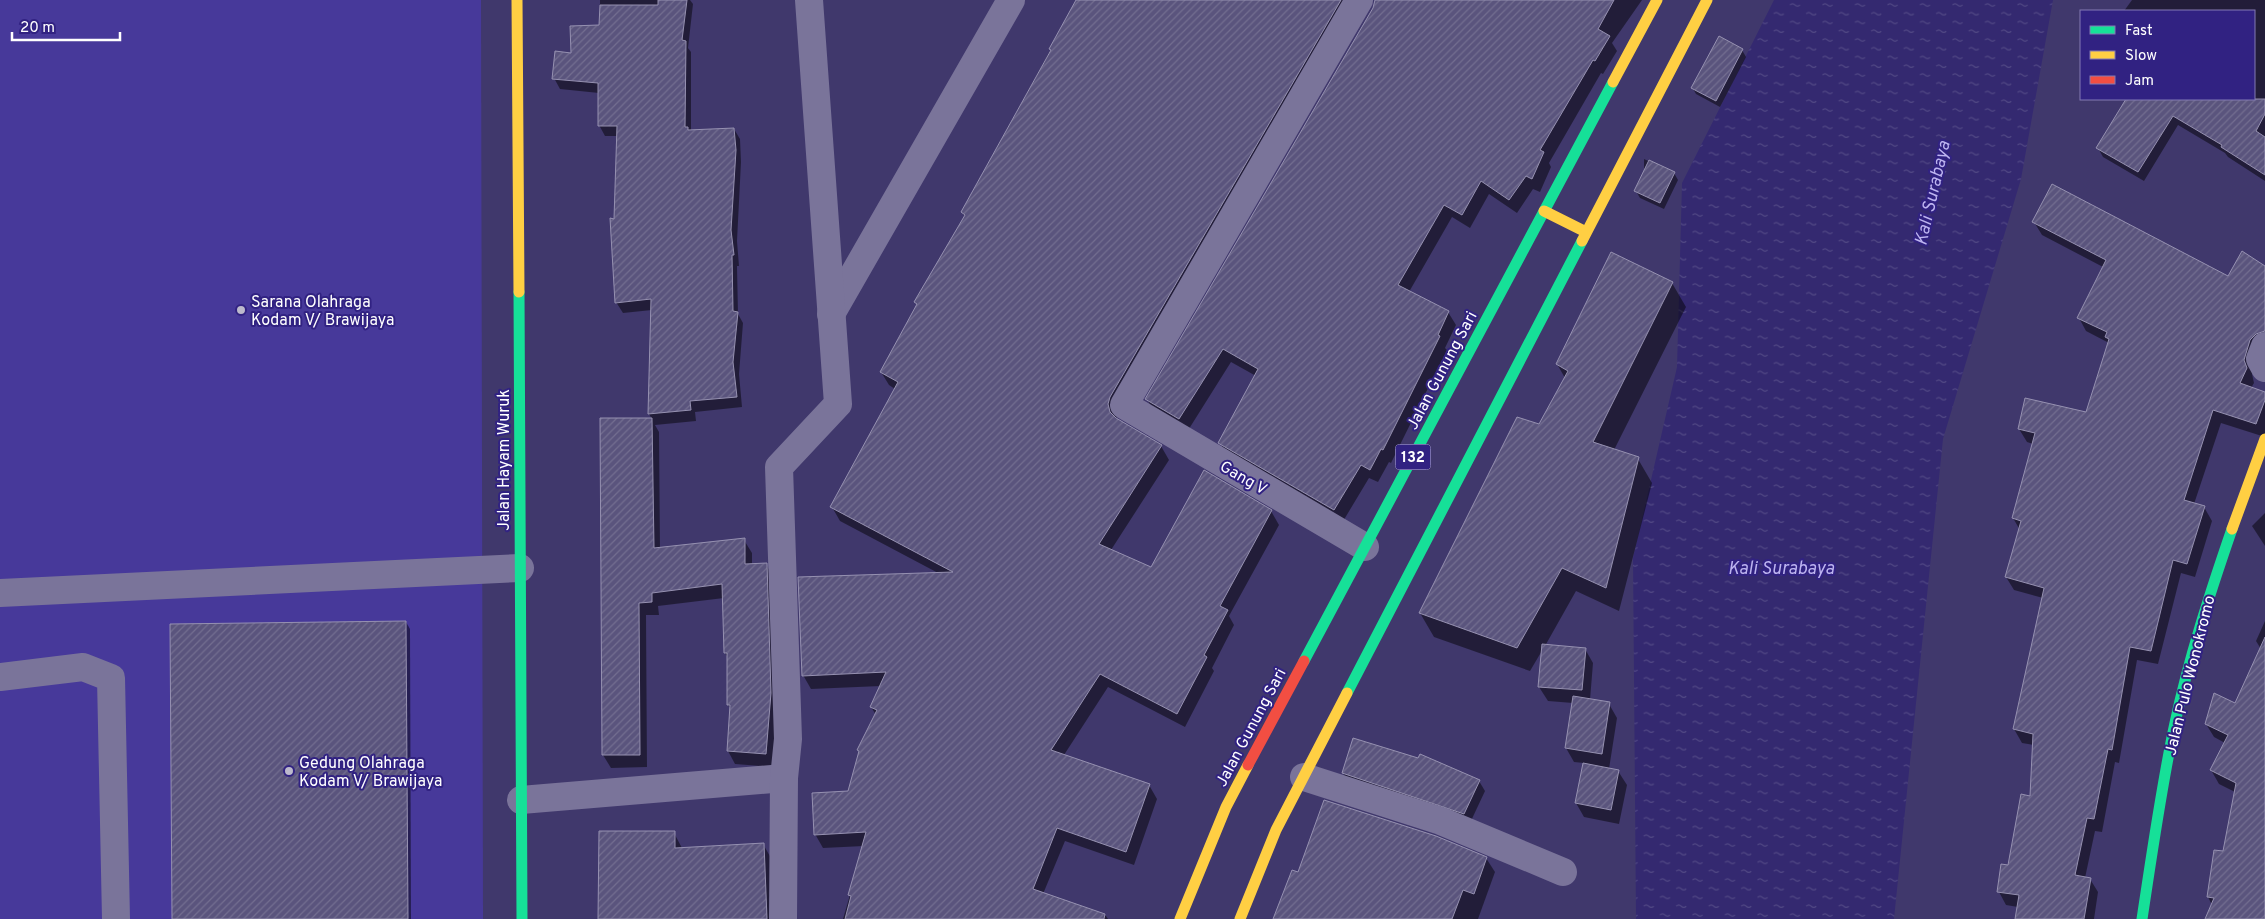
<svg xmlns="http://www.w3.org/2000/svg" width="2265" height="919" viewBox="0 0 2265 919" font-family="Overpass,sans-serif">
	<style>
		.green { fill: #47399a }
		.water { fill: url(#water-ripples) }
		.shadow { fill: #0007 }
		.building { fill: url(#building-hatch); stroke: #9691b1 }
		.lines { fill: none; stroke-linecap: round; stroke-linejoin: round }
		.street { stroke: #7a749a; stroke-width: 28 }
		.fast { stroke: #16e098; stroke-width: 11 }
		.slow { stroke: #ffcf43; stroke-width: 11 }
		.jam { stroke: #f24e42; stroke-width: 11 }
		.poi-dot { fill: #bcb9cc; stroke: #312282; stroke-width: 2 }
		.labels { text-anchor: middle; stroke-width: 4; stroke-linejoin: round; paint-order: stroke }
		.shield { fill: #312282; stroke: #c1bdda; stroke-width: 1 }
		.shield-label { font-size: 15px; font-weight: bold; fill: #fff }
		.poi-label { font-size: 16px; fill: #fff; stroke: #312282; text-anchor: start }
		.street-label { font-size: 16px; fill: #fff; stroke: #312282 }
		.water-label { font-size: 18px; font-style: italic; fill: #bdb4f0; stroke: #312282 }
	</style>
	<defs>
		<pattern id="water-ripples" width="26" height="14" patternUnits="userSpaceOnUse" patternTransform="scale(1.25)"><rect width="26" height="14" fill="#342970"/><path d="M2 4q2-2 4 0t4 0M15 11q2-2 4 0t4 0" fill="none" stroke="#524985"/></pattern>
		<pattern id="building-hatch" width="6" height="6" patternUnits="userSpaceOnUse" patternTransform="scale(1.25)"><rect width="6" height="6" fill="#5a547d"/><path d="M-1 1l2-2M0 6l6-6M5 7l2-2" fill="none" stroke="#736e90"/></pattern>
	</defs>
	<rect width="100%" height="100%" fill="#40386c"/>
	<!-- green -->
	<polygon class="green" points="0,0 481,0 483,919 0,919"/>
	<!-- water -->
	<polygon class="water" points="1774,0 2053,0 2021,179 1943,439 1894,919 1636,919 1633,558 1677,367 1682,183"/>
	<!-- shadow -->
	<g class="shadow">
		<polygon points="600,0 690,0 693,4 688,48 691,52 691,131 734,129 740,139 741,162 737,241 739,266 737,266 738,314 743,323 739,374 742,407 695,412 696,421 655,425 659,432 660,549 744,540 752,553 752,565 766,564 773,577 778,707 773,767 735,764 728,751 731,709 728,705 728,658 725,653 724,598 658,606 659,615 646,615 647,767 611,768 603,755 652,419 649,414 652,310 623,313 616,302 618,136 605,136 599,125 599,93 560,89 554,78 572,54 600,27"/>
		<polygon points="1078,0 1359,0 1118,411 1116,420 1161,446 1169,460 1111,550 1152,569 1271,511 1279,525 1229,616 1234,625 1212,668 1214,671 1185,727 1108,687 1064,755 1149,785 1157,799 1134,865 1065,841 1043,894 1106,916 1108,919 843,919 864,846 823,848 815,834 849,792 860,753 858,750 876,715 871,707 881,686 811,689 803,675 940,574 840,521 832,507 895,389 889,385 881,372 918,306 916,302 965,217 962,212"/>
		<polygon points="1376,0 1642,0 1612,43 1617,51 1603,74 1601,73 1549,163 1551,167 1540,192 1533,189 1517,213 1489,194 1470,228 1452,217 1409,292 1448,312 1456,325 1445,348 1447,350 1391,463 1389,462 1378,482 1369,478 1342,523 1228,456 1220,443 1256,376 1231,362 1187,432 1155,413 1147,399 1374,8"/>
		<polygon points="2132,0 2265,0 2265,181 2228,157 2225,153 2178,125 2144,181 2103,157 2098,148 2126,99 2254,99 2254,11 2124,11"/>
		<polygon points="1742,50 1746,57 1720,107 1696,94 1692,87"/>
		<polygon points="1644,159 1674,173 1678,180 1664,209 1640,198 1636,191 1644,174"/>
		<polygon points="2034,222 2229,277 2265,268 2265,347 2258,354 2252,374 2254,383 2251,388 2265,393 2265,437 2221,423 2194,504 2204,507 2212,521 2195,577 2181,573 2158,664 2137,660 2119,763 2115,762 2102,832 2095,831 2085,878 2090,879 2098,892 2094,919 2016,919 2018,907 2006,905 1999,892 2031,797 2034,745 2022,743 2014,729 2043,598 2014,590 2006,577 2020,530 2013,518 2033,444 2027,442 2019,429 2086,413 2109,343 2086,331 2079,318 2103,267 2042,235"/>
		<polygon points="1672,283 1686,307 1614,450 1638,459 1652,483 1619,611 1576,591 1545,646 1585,649 1593,663 1590,700 1609,704 1617,718 1609,769 1618,771 1627,785 1619,824 1584,817 1576,803 1584,763 1574,762 1566,748 1573,703 1548,701 1539,687 1543,649 1530,671 1434,637 1420,613 1540,426 1565,378 1557,364"/>
		<polygon points="2265,513 2265,546 2252,526"/>
		<polygon points="2265,621 2265,919 2207,919 2212,905 2208,897 2224,853 2235,792 2219,784 2211,770 2225,743 2214,737 2206,724 2235,705 2261,649 2256,641"/>
		<polygon points="406,622 410,629 411,919 173,919"/>
		<polygon points="1419,760 1479,781 1485,791 1470,823 1349,783 1343,773"/>
		<polygon points="674,833 682,848 763,844 771,858 774,919 600,919"/>
		<polygon points="1486,858 1495,872 1478,919 1275,919 1299,874"/>
	</g>
	<!-- building -->
	<g class="building">
		<polygon points="658,0 687,0 682,40 686,41 685,127 688,127 688,130 734,128 736,150 731,230 734,255 732,255 733,311 738,312 733,362 737,397 690,401 691,410 648,414 651,299 615,303 610,218 614,219 617,126 598,126 598,83 552,79 555,51 571,53 570,26 599,25 600,5 658,5"/>
		<polygon points="1076,0 1341,0 1110,397 1108,404 1110,412 1116,418 1162,445 1099,544 1151,567 1204,470 1272,510 1220,606 1228,610 1204,655 1207,657 1177,714 1100,674 1051,750 1150,784 1126,852 1057,828 1033,889 1105,914 1104,919 845,919 851,896 848,895 866,832 814,835 812,793 848,791 859,751 857,750 877,710 870,707 886,672 802,676 798,577 953,572 830,507 898,382 880,372 917,304 914,302 965,215 961,212 1051,50 1049,49"/>
		<polygon points="1375,0 1614,0 1598,29 1610,36 1595,61 1593,60 1540,150 1544,152 1532,179 1526,176 1509,200 1481,181 1462,215 1444,205 1398,285 1449,311 1438,335 1440,336 1383,450 1381,449 1370,470 1361,465 1334,510 1218,443 1258,369 1223,349 1179,419 1145,399 1373,8"/>
		<polygon points="1719,36 1743,49 1716,101 1691,88"/>
		<polygon points="2126,99 2265,99 2265,114 2256,131 2265,137 2265,175 2221,147 2222,145 2173,116 2138,172 2096,148"/>
		<polygon points="1649,160 1675,172 1660,203 1634,191"/>
		<polygon points="2052,184 2228,276 2242,251 2265,266 2265,331 2256,334 2250,340 2244,360 2247,368 2240,383 2265,392 2265,400 2256,424 2213,410 2184,500 2205,506 2187,564 2173,560 2151,651 2130,647 2112,750 2108,749 2094,819 2087,818 2075,875 2091,878 2084,919 2015,919 2019,895 1997,892 2001,864 2008,865 2021,794 2030,796 2033,734 2013,729 2044,588 2005,577 2021,521 2012,518 2035,433 2018,429 2025,398 2086,412 2109,339 2105,337 2107,332 2077,318 2106,260 2032,222"/>
		<polygon points="1611,252 1673,282 1593,442 1639,457 1606,588 1562,568 1517,648 1419,613 1517,417 1539,424 1568,371 1556,364"/>
		<polygon points="600,418 652,418 654,548 745,538 745,564 767,563 771,693 766,754 727,751 730,705 727,705 727,653 724,653 722,584 652,593 652,602 639,603 640,755 602,755"/>
		<polygon points="406,621 408,919 172,919 170,624"/>
		<polygon points="2265,637 2265,919 2205,919 2214,898 2207,897 2214,850 2223,851 2236,783 2210,770 2228,735 2205,724 2214,693 2235,703"/>
		<polygon points="1542,644 1586,648 1582,690 1538,687"/>
		<polygon points="1573,696 1610,702 1602,754 1565,748"/>
		<polygon points="1353,738 1418,758 1420,754 1480,780 1464,814 1342,773"/>
		<polygon points="1583,763 1619,770 1611,810 1575,803"/>
		<polygon points="1324,800 1436,836 1487,857 1474,894 1463,890 1452,919 1273,919 1292,870 1298,872"/>
		<polygon points="599,831 675,831 675,848 764,843 767,919 598,919"/>
	</g>
	<g class="lines">
		<!-- street -->
		<g class="street">
			<polyline points="1359,0 1124,405 1365,547"/>
			<polyline points="831,314 1011,0"/>
			<polyline points="2265,346 2260,359 2265,368"/>
			<polyline points="0,593 520,568"/>
			<polyline points="0,677 83,667 111,678 116,919"/>
			<polyline points="1304,777 1441,821 1563,872"/>
			<polyline points="521,800 784,778"/>
			<polyline points="783,919 784,778 788,739 779,467 838,404 809,0"/>
		</g>
		<!-- fast -->
		<g class="fast">
			<polyline points="519,292 522,919"/>
			<polyline points="1304,661 1613,82"/>
			<polyline points="1347,693 1582,241"/>
			<path d="M2142,919C2152,854 2161,788 2175,723C2189,657 2210,593 2232,529"/>
		</g>
		<!-- slow -->
		<g class="slow">
			<polyline points="517,0 519,292"/>
			<polyline points="1613,82 1657,0"/>
			<polyline points="1544,211 1586,232"/>
			<polyline points="1582,241 1707,0"/>
			<polyline points="2232,529 2265,439"/>
			<polyline points="1180,919 1226,807 1248,765"/>
			<polyline points="1240,919 1276,830 1347,693"/>
		</g>
		<!-- jam -->
		<polyline class="jam" points="1248,765 1304,661"/>
	</g>
	<!-- markers -->
	<g class="poi-dot">
		<circle cx="241" cy="310" r="5"/>
		<circle cx="289" cy="771" r="5"/>
	</g>
	<g class="labels">
		<!-- shield labels -->
		<rect class="shield" x="1395.5" y="444.5" width="35" height="25" rx="4"/>
		<g class="shield-label">
			<text x="1413" y="462">132</text>
		</g>
		<!-- poi labels -->
		<g class="poi-label">
			<text x="251" y="307">Sarana Olahraga<tspan x="251" dy="18">Kodam V/ Brawijaya</tspan></text>
			<text x="299" y="768">Gedung Olahraga<tspan x="299" dy="18">Kodam V/ Brawijaya</tspan></text>
		</g>
		<!-- street labels -->
		<g class="street-label">
			<text transform="translate(1441 370) rotate(-62)" y="6">Jalan Gunung Sari</text>
			<text transform="translate(503 460) rotate(-90)" y="6">Jalan Hayam Wuruk</text>
			<text transform="translate(1244 477) rotate(30)" y="6">Gang V</text>
			<text transform="translate(2189 675) rotate(-76)" y="6">Jalan Pulo Wonokromo</text>
			<text transform="translate(1250 727) rotate(-62)" y="6">Jalan Gunung Sari</text>
		</g>
		<!-- water labels -->
		<g class="water-label">
			<text transform="translate(1932 193) rotate(-77)" y="6">Kali Surabaya</text>
			<text x="1781" y="574">Kali Surabaya</text>
		</g>
	</g>
	<!-- legend -->
	<rect x="2080" y="10" width="175" height="90" fill="#312282" stroke="#837ab4"/>
	<rect x="2090" y="26" width="25" height="8" fill="#16e098" stroke="#837ab4"/>
	<text x="2125" y="35" font-size="15" fill="#ffffff">Fast</text>
	<rect x="2090" y="51" width="25" height="8" fill="#ffcf43" stroke="#837ab4"/>
	<text x="2125" y="60" font-size="15" fill="#ffffff">Slow</text>
	<rect x="2090" y="76" width="25" height="8" fill="#f24e42" stroke="#837ab4"/>
	<text x="2125" y="85" font-size="15" fill="#ffffff">Jam</text>
	<!-- scale -->
	<path d="M12 32v8h108v-8" fill="none" stroke="#ffffff" stroke-width="2.5"/>
	<text x="20" y="32" font-size="15" fill="#ffffff" stroke="#312282" stroke-width="4" paint-order="stroke">20 m</text>
</svg>
